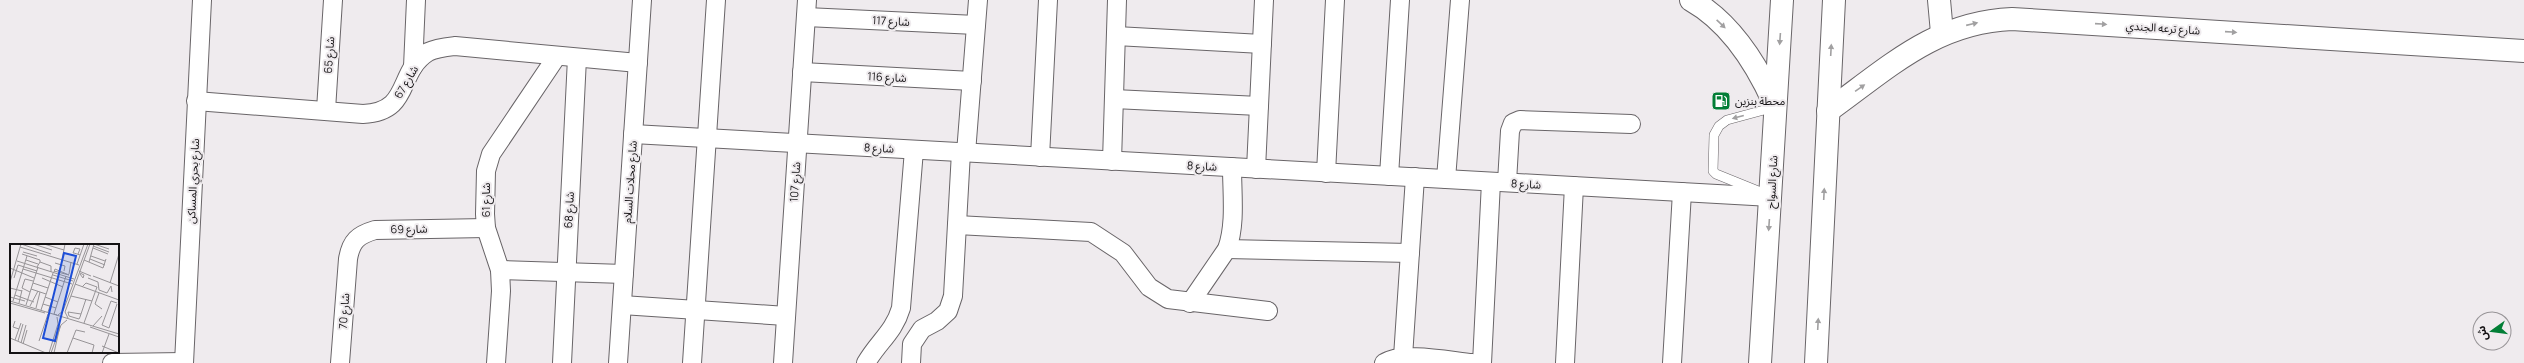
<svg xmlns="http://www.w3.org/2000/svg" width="2524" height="363" viewBox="0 0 2524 363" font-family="Manrope,'Noto Sans Arabic',sans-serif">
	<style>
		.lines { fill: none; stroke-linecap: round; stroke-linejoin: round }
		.service-casing { stroke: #696568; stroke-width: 10 }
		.minor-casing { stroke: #696568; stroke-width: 20 }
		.secondary-casing { stroke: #696568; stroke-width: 24 }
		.service { stroke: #fff; stroke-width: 9 }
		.minor { stroke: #fff; stroke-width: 18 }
		.secondary { stroke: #fff; stroke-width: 22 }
		.oneway { fill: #a1a0a1 }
		.labels { text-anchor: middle; stroke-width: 4; stroke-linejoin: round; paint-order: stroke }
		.street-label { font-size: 11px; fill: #141214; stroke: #efebee }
		.poi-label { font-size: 11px; fill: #141214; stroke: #efebee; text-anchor: start }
		.inset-road { fill: none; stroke: #979497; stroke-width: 1 }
		.view { fill: #1d4ed8; fill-opacity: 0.15; stroke: #1d4ed8; stroke-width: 2 }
		.inset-edge { fill: none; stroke: #141214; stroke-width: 2 }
	</style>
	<rect width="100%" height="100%" fill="#efebee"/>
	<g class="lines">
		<defs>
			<polyline id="service" points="1758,191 1716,174 1713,171 1714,135 1719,126 1727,120 1775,107"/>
			<g id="minor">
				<polyline points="806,17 976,25"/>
				<polyline points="1116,36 1262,44"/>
				<polyline points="413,67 416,0"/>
				<polyline points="802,72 972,81"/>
				<polyline points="1114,99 1259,106"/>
				<path d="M196,101L363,114C412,112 396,72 428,52C436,48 446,47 455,46L638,63"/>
				<polyline points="326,110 333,0"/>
				<polyline points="633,134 1771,197"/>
				<polyline points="966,153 978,0"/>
				<polyline points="1040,157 1048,0"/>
				<polyline points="1112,161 1117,0"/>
				<polyline points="1256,169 1264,0"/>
				<polyline points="1326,173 1335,0"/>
				<polyline points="1389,176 1400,0"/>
				<polyline points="1446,179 1460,0"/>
				<polyline points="1507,182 1510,131 1513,123 1520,120 1631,124"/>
				<polyline points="957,225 1091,232 1123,253 1149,287 1168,299 1268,311"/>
				<polyline points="1227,249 1410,253"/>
				<polyline points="500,270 624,274"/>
				<path d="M1190,303L1227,249C1236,224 1232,194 1232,167"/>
				<polyline points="622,305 786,316"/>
				<polyline points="1403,357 1415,177"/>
				<polyline points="112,363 184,362"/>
				<polyline points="184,363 202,0"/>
				<path d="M340,363L348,259C351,241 358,235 375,230L486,228"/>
				<polyline points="496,363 501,291 500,270 486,228 485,214 486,171 491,154 557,56"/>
				<polyline points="562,363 577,58"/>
				<polyline points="618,363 642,0"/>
				<polyline points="692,363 716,0"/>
				<polyline points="783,363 807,0"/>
				<path d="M866,363C878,342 894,332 901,308L914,150"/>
				<polyline points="911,363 912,344 922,329 937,321 948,311 953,296 961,152"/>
				<path d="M1384,363C1402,351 1450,361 1472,363"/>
				<polyline points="1482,363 1491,182"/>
				<polyline points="1565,363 1574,186"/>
				<polyline points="1672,363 1682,192"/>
			</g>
			<g id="secondary">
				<path d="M1691,0C1730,22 1756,63 1774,103"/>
				<polyline points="1939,0 1942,33"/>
				<path d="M1828,111C1888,68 1935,22 2012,19L2524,51"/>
				<polyline points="1760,363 1782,0"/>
				<polyline points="1816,363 1834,0"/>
			</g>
		</defs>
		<!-- service casing -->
		<use href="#service" class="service-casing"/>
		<!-- minor casing -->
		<use href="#minor" class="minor-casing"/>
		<!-- secondary casing -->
		<use href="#secondary" class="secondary-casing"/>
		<!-- service -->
		<use href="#service" class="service"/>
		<!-- minor -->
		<use href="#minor" class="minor"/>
		<!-- secondary -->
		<use href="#secondary" class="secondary"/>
	</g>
	<!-- one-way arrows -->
	<defs><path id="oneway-solid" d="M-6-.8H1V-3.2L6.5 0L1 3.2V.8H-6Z"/></defs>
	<g class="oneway">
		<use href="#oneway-solid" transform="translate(1721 24) rotate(43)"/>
		<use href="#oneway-solid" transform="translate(1972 24) rotate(-13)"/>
		<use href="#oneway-solid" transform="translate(2101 24) rotate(4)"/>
		<use href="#oneway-solid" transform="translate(2231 32) rotate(4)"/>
		<use href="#oneway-solid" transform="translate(1780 39) rotate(94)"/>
		<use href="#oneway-solid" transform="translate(1831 50) rotate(-87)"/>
		<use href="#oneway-solid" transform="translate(1860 88) rotate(-35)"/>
		<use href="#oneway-solid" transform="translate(1738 117) rotate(165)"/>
		<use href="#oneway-solid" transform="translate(1824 194) rotate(-87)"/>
		<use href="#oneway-solid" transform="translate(1769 225) rotate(94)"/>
		<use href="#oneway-solid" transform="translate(1818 324) rotate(-87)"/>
	</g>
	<!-- icons -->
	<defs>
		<symbol id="fuel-square" viewBox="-11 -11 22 22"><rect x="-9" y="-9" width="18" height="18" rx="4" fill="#027e36" stroke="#efebee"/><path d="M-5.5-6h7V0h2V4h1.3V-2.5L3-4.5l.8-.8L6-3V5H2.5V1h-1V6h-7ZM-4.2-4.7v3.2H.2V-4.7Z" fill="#fff"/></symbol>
	</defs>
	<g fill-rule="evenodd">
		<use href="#fuel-square" x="1710" y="90" width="22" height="22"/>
	</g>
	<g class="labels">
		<!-- street labels -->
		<g class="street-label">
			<text transform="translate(891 21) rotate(3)" y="4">شارع 117</text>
			<text transform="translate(2163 28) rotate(4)" y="4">شارع ترعه الجندي</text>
			<text transform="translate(329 55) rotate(-86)" y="4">شارع 65</text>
			<text transform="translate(887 77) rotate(3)" y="4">شارع 116</text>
			<text transform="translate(406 82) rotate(-60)" y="4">شارع 67</text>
			<text transform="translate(879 148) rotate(3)" y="4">شارع 8</text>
			<text transform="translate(1202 166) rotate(3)" y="4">شارع 8</text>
			<text transform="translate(193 181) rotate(-87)" y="4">شارع بحري المساكن</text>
			<text transform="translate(630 182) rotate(-86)" y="4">شارع محلات السلام</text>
			<text transform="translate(795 182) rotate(-86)" y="4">شارع 107</text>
			<text transform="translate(1772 182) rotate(-87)" y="4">شارع السواح</text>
			<text transform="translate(1526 184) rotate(3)" y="4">شارع 8</text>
			<text transform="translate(486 200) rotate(-90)" y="4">شارع 61</text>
			<text transform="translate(569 210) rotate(-87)" y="4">شارع 68</text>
			<text transform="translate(409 229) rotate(-1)" y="4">شارع 69</text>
			<text transform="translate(344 311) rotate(-86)" y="4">شارع 70</text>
		</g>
		<!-- poi labels -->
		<g class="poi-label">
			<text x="1735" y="105">محطة بنزين</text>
		</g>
	</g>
	<!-- overview -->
	<g transform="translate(10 244)">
		<rect width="109" height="109" fill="#efebee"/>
		<path class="inset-road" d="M11,0L41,10M23,0L42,6M34,0L54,6M83,2L99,8M10,3L69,21M83,4L98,10M13,8L27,12M12,10L30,16V18M68,10L70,5L65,4L63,9H64L70,11M81,12L95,17M80,15L95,21M16,16L28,20M52,16L55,0M74,16L93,24L96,15M7,17L64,35M79,18L84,0L99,5M45,19L55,22L54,27M67,20L74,0M27,23L30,18L41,22V28M0,24L24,34M13,25L62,40M44,27L59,31M69,27L81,32M44,28L45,25L59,31M59,30L61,18M70,30L73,34L74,31L70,29M43,31L63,37M83,32L109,42M4,34L8,21L27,27M32,34L53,43M78,34L88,38L89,46L97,49L101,42L102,48M0,38L11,0M23,39L38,44M100,39L109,10M65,40L109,56M72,43L76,39L87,43M0,44L12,47M21,45L36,50M20,48L12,44L15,35L23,37M89,49L85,60L92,65M5,51L24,58M61,52L82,57M0,53L15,57M35,53L48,58M0,57L109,90M3,57L17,12M0,59L35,69M9,59L12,46M33,60L46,64M16,61L28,23M20,62L28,47M26,64L30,48M31,66L43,29M38,68L42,56M71,70L58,68L59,72L69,75L70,73L76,55M47,71L44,70L56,32M48,71L53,67L78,0M58,74L55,68L80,0M5,77L3,83L9,85M74,79L87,43M83,82L92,72M80,83L109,93M99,84L92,81L101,57L107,59M99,84L107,60M0,94L36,109M63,94L84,101L82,109M5,96L11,79M8,97L13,80M29,97L38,70M11,99L16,81M13,100L17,86M92,102L109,109M39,109L48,80L47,73M41,109L51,81L57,76M44,109L50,82M57,109L66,86L75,88M92,109L99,90"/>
		<path class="view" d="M54,9L66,12L45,97L33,94Z"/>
		<rect width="109" height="109" class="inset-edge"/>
	</g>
	<!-- north arrow -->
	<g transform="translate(2492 331) rotate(256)"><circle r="19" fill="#efebee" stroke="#979497"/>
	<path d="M0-3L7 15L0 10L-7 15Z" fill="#027e36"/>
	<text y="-6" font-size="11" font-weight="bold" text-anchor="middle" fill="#141214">ش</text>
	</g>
</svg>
